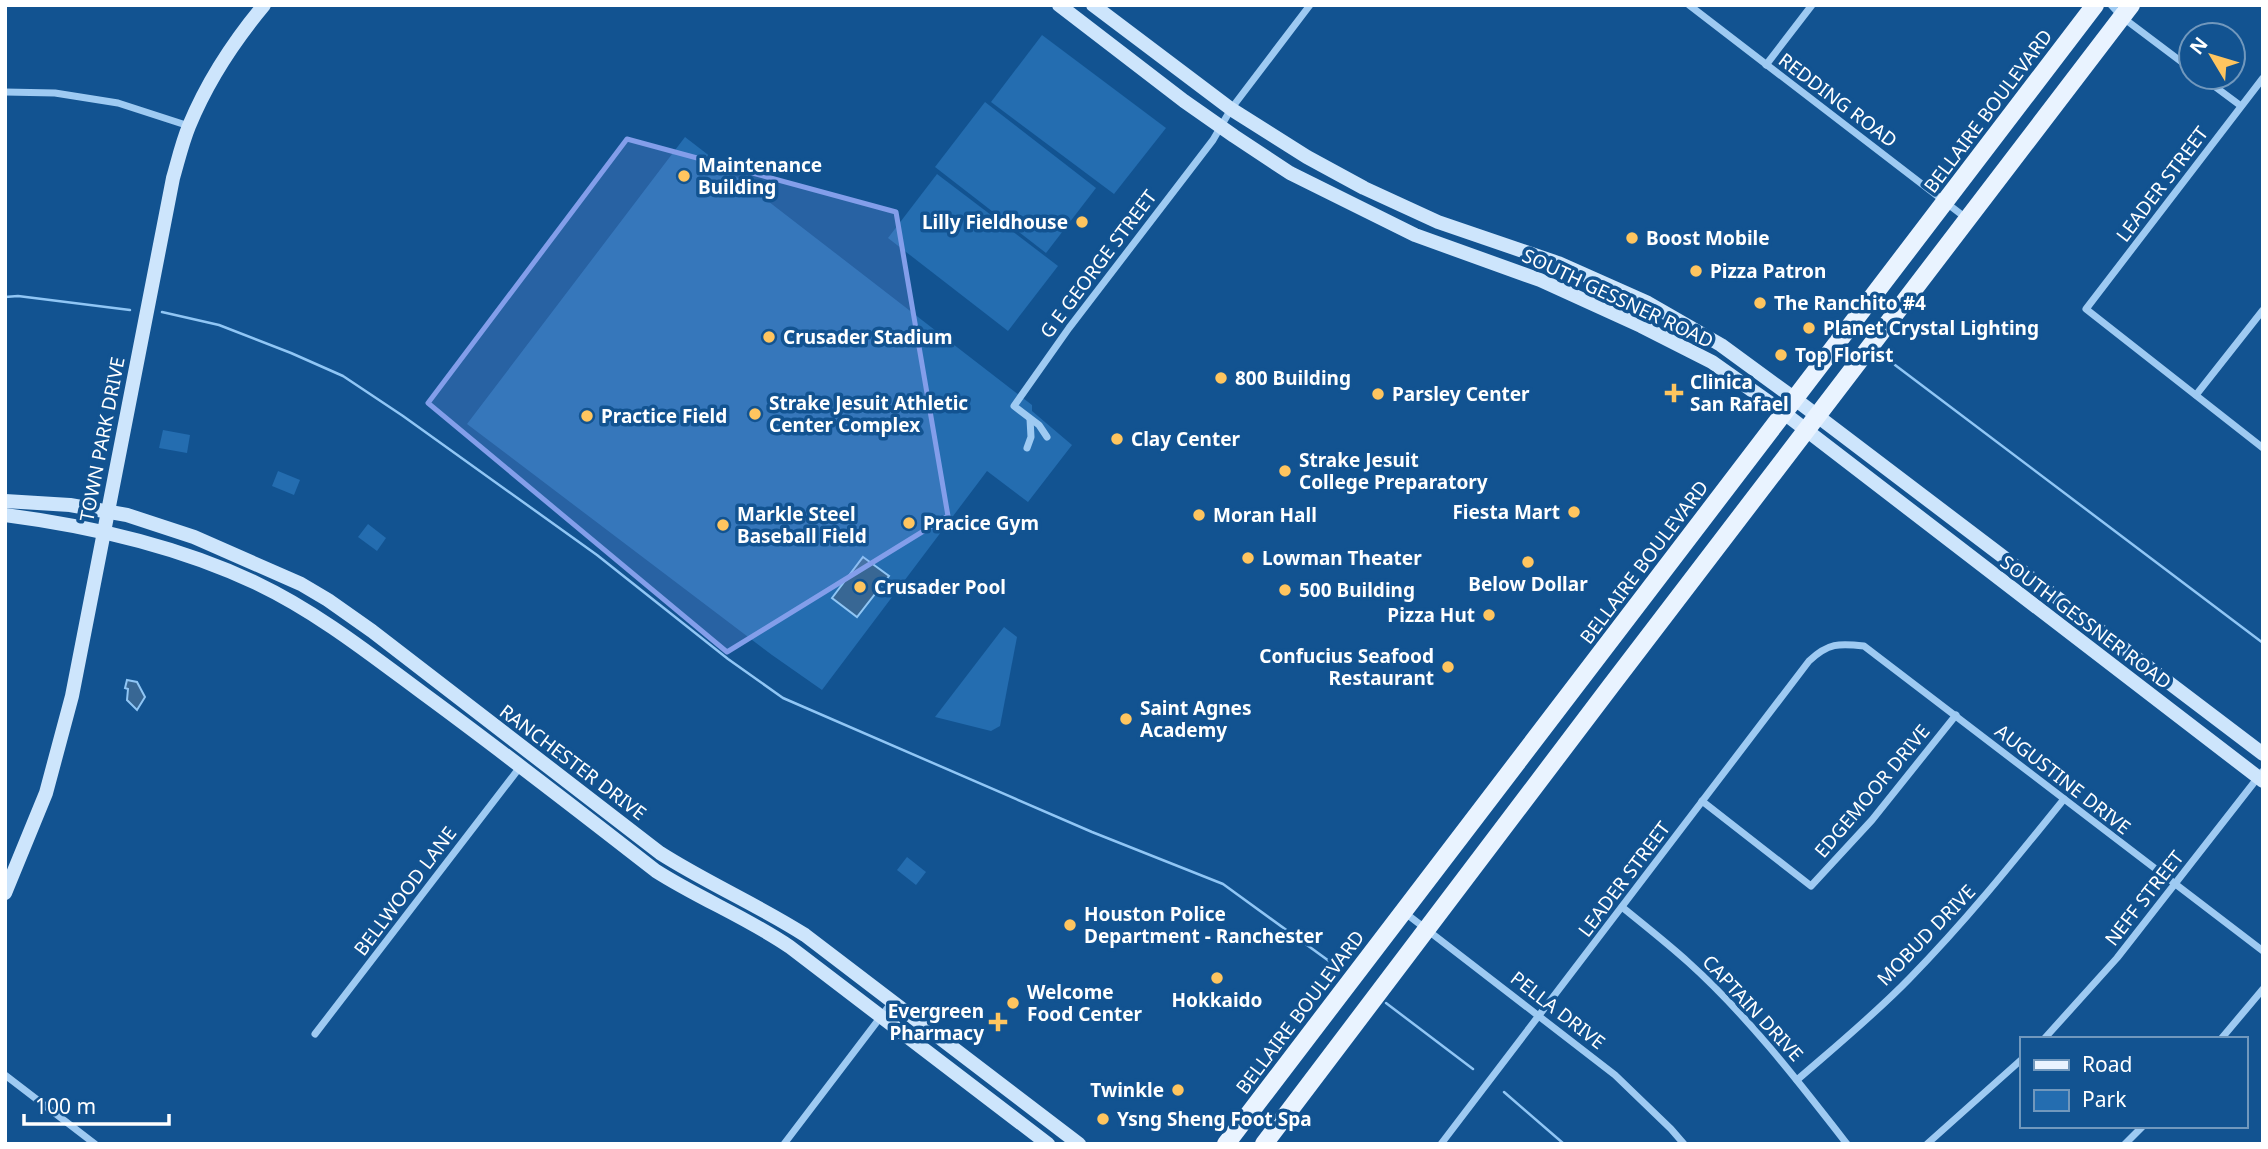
<svg xmlns="http://www.w3.org/2000/svg" width="2268" height="1149" viewBox="0 0 2268 1149" font-family="'Noto Sans',sans-serif">
	<style>
		.green { fill: #246db0 }
		.water { fill: #386794; stroke: #90c6f5; stroke-width: 2 }
		.lines { fill: none; stroke-linecap: round; stroke-linejoin: round }
		.stream { stroke: #90c6f5; stroke-width: 2.5 }
		.street { stroke: #9ecaf2; stroke-width: 7 }
		.secondary { stroke: #cde5fc; stroke-width: 14 }
		.primary { stroke: #e9f3ff; stroke-width: 18 }
		.marked { fill: #839eea; fill-opacity: 0.2; stroke: #839eea; stroke-width: 5; stroke-linejoin: round }
		.poi-dot { fill: #ffc55f; stroke: #125391; stroke-width: 2.5 }
		.labels { text-anchor: middle; stroke-width: 7; stroke-linejoin: round; paint-order: stroke }
		.street-label { font-size: 19px; fill: #fff; stroke: #125391 }
		.poi-label { font-size: 19px; font-weight: bold; fill: #fff; stroke: #125391; text-anchor: start }
	</style>
	<rect width="100%" height="100%" fill="#125391"/>
	<!-- green -->
	<g class="green">
		<polygon points="1042,35 1166,128 1114,194 991,102"/>
		<polygon points="985,102 1096,188 1046,253 935,167"/>
		<polygon points="685,137 1032,405 1032,411 1072,445 1028,502 987,471 822,690 772,655 467,424"/>
		<polygon points="937,174 1058,266 1008,331 888,238"/>
		<polygon points="163,430 190,435 187,453 159,448"/>
		<polygon points="278,471 300,480 294,495 272,486"/>
		<polygon points="368,524 386,538 377,551 358,537"/>
		<polygon points="1004,627 1017,637 1000,726 991,731 935,717"/>
		<polygon points="907,857 926,872 916,885 897,870"/>
	</g>
	<!-- water -->
	<g class="water">
		<polygon points="863,557 889,576 857,617 832,598"/>
		<polygon points="127,680 137,682 145,697 137,710 127,700 128,689 125,688"/>
	</g>
	<g class="lines">
		<!-- stream -->
		<g class="stream">
			<polyline points="5,297 18,296 130,310"/>
			<polyline points="162,312 219,325 291,353 343,376 403,416 597,555 728,659 783,698 1092,832 1223,884 1340,969"/>
			<polyline points="1895,365 2263,643"/>
			<polyline points="1386,1003 1473,1069"/>
			<polyline points="1504,1092 1564,1144"/>
		</g>
		<!-- street -->
		<g class="street">
			<polyline points="1689,5 1966,218"/>
			<polyline points="2111,5 2122,17 2191,69"/>
			<polyline points="1766,65 1812,5"/>
			<polyline points="2202,77 2241,106"/>
			<polyline points="2263,78 2086,309 2263,448"/>
			<polyline points="5,92 55,93 118,103 189,126"/>
			<polyline points="2196,395 2263,310"/>
			<polyline points="1047,437 1039,425 1014,406 1069,328 1213,140 1231,109 1310,5"/>
			<polyline points="1027,448 1031,437 1030,419"/>
			<polyline points="1702,801 1811,886 1872,820 1956,715"/>
			<path d="M1622,907C1644,925 1667,943 1688,962C1747,1015 1798,1081 1847,1144"/>
			<polyline points="1404,912 1615,1075 1671,1129 1684,1144"/>
			<polyline points="315,1034 520,767"/>
			<polyline points="2044,1039 2117,958 2263,771"/>
			<polyline points="2221,1039 2263,989"/>
			<polyline points="5,1075 95,1144"/>
			<path d="M1797,1080C1835,1047 1874,1015 1909,979C1965,922 2014,861 2064,799"/>
			<polyline points="784,1144 892,1002"/>
			<path d="M1441,1144L1809,661C1828,643 1839,643 1864,646L2263,951"/>
			<polyline points="1927,1144 2021,1060"/>
			<polyline points="2125,1144 2143,1126"/>
		</g>
		<!-- secondary -->
		<g class="secondary">
			<polyline points="1059,5 1184,101 1234,136 1290,173 1415,235 1540,280 1641,326 1712,362 1784,413 2263,781"/>
			<polyline points="1093,5 1231,109 1307,157 1364,188 1438,222 1558,263 1648,303 1721,345 1795,399 2263,754"/>
			<path d="M5,501L70,505L127,515L194,537L301,584L328,600L372,631L660,853C707,883 758,905 805,935L1079,1144"/>
			<path d="M5,515C90,526 178,546 256,583C317,612 370,654 424,694C503,752 579,811 656,871C700,899 748,918 790,947L1048,1144"/>
			<path d="M5,893L46,793L72,696L173,178C178,161 182,143 189,126C207,82 234,41 264,5"/>
		</g>
		<!-- primary -->
		<g class="primary">
			<polyline points="1226,1144 2095,5"/>
			<polyline points="1264,1144 1610,687 2131,5"/>
		</g>
	</g>
	<!-- marked area -->
	<path class="marked" d="M627,139L896,212L948,516L727,652L428,403Z"/>
	<!-- markers -->
	<g class="poi-dot">
		<circle cx="684" cy="176" r="7"/>
		<circle cx="1082" cy="222" r="7"/>
		<circle cx="1632" cy="238" r="7"/>
		<circle cx="1696" cy="271" r="7"/>
		<circle cx="1760" cy="303" r="7"/>
		<circle cx="1809" cy="328" r="7"/>
		<circle cx="769" cy="337" r="7"/>
		<circle cx="1781" cy="355" r="7"/>
		<circle cx="1221" cy="378" r="7"/>
		<path d="M1670.5 382.5h7v7h7v7h-7v7h-7v-7h-7v-7h7z"/>
		<circle cx="1378" cy="394" r="7"/>
		<circle cx="755" cy="414" r="7"/>
		<circle cx="587" cy="416" r="7"/>
		<circle cx="1117" cy="439" r="7"/>
		<circle cx="1285" cy="471" r="7"/>
		<circle cx="1574" cy="512" r="7"/>
		<circle cx="1199" cy="515" r="7"/>
		<circle cx="909" cy="523" r="7"/>
		<circle cx="723" cy="525" r="7"/>
		<circle cx="1248" cy="558" r="7"/>
		<circle cx="1528" cy="562" r="7"/>
		<circle cx="860" cy="587" r="7"/>
		<circle cx="1285" cy="590" r="7"/>
		<circle cx="1489" cy="615" r="7"/>
		<circle cx="1448" cy="667" r="7"/>
		<circle cx="1126" cy="719" r="7"/>
		<circle cx="1070" cy="925" r="7"/>
		<circle cx="1217" cy="978" r="7"/>
		<circle cx="1013" cy="1003" r="7"/>
		<path d="M994.5 1011.5h7v7h7v7h-7v7h-7v-7h-7v-7h7z"/>
		<circle cx="1178" cy="1090" r="7"/>
		<circle cx="1103" cy="1119" r="7"/>
	</g>
	<g class="labels">
		<!-- street labels -->
		<g class="street-label">
			<text transform="translate(1838 100) rotate(37)" y="7">REDDING ROAD</text>
			<text transform="translate(1988 111) rotate(-53)" y="7">BELLAIRE BOULEVARD</text>
			<text transform="translate(2162 184) rotate(-53)" y="7">LEADER STREET</text>
			<text transform="translate(1098 264) rotate(-53)" y="7">G E GEORGE STREET</text>
			<text transform="translate(1618 298) rotate(25)" y="7">SOUTH GESSNER ROAD</text>
			<text transform="translate(102 439) rotate(-79)" y="7">TOWN PARK DRIVE</text>
			<text transform="translate(1644 562) rotate(-53)" y="7">BELLAIRE BOULEVARD</text>
			<text transform="translate(2086 622) rotate(37)" y="7">SOUTH GESSNER ROAD</text>
			<text transform="translate(573 762) rotate(37)" y="7">RANCHESTER DRIVE</text>
			<text transform="translate(2063 779) rotate(38)" y="7">AUGUSTINE DRIVE</text>
			<text transform="translate(1872 791) rotate(-50)" y="7">EDGEMOOR DRIVE</text>
			<text transform="translate(1624 879) rotate(-53)" y="7">LEADER STREET</text>
			<text transform="translate(405 891) rotate(-53)" y="7">BELLWOOD LANE</text>
			<text transform="translate(2144 898) rotate(-52)" y="7">NEFF STREET</text>
			<text transform="translate(1926 935) rotate(-46)" y="7">MOBUD DRIVE</text>
			<text transform="translate(1753 1008) rotate(47)" y="7">CAPTAIN DRIVE</text>
			<text transform="translate(1558 1010) rotate(38)" y="7">PELLA DRIVE</text>
			<text transform="translate(1300 1012) rotate(-53)" y="7">BELLAIRE BOULEVARD</text>
		</g>
		<!-- poi labels -->
		<g class="poi-label">
			<text x="698" y="172">Maintenance<tspan x="698" dy="22">Building</tspan></text>
			<text x="1068" y="229" text-anchor="end">Lilly Fieldhouse</text>
			<text x="1646" y="245">Boost Mobile</text>
			<text x="1710" y="278">Pizza Patron</text>
			<text x="1774" y="310">The Ranchito #4</text>
			<text x="1823" y="335">Planet Crystal Lighting</text>
			<text x="783" y="344">Crusader Stadium</text>
			<text x="1795" y="362">Top Florist</text>
			<text x="1235" y="385">800 Building</text>
			<text x="1690" y="389">Clinica<tspan x="1690" dy="22">San Rafael</tspan></text>
			<text x="1392" y="401">Parsley Center</text>
			<text x="769" y="410">Strake Jesuit Athletic<tspan x="769" dy="22">Center Complex</tspan></text>
			<text x="601" y="423">Practice Field</text>
			<text x="1131" y="446">Clay Center</text>
			<text x="1299" y="467">Strake Jesuit<tspan x="1299" dy="22">College Preparatory</tspan></text>
			<text x="1560" y="519" text-anchor="end">Fiesta Mart</text>
			<text x="737" y="521">Markle Steel<tspan x="737" dy="22">Baseball Field</tspan></text>
			<text x="1213" y="522">Moran Hall</text>
			<text x="923" y="530">Pracice Gym</text>
			<text x="1262" y="565">Lowman Theater</text>
			<text x="1528" y="591" text-anchor="middle">Below Dollar</text>
			<text x="874" y="594">Crusader Pool</text>
			<text x="1299" y="597">500 Building</text>
			<text x="1475" y="622" text-anchor="end">Pizza Hut</text>
			<text x="1434" y="663" text-anchor="end">Confucius Seafood<tspan x="1434" dy="22">Restaurant</tspan></text>
			<text x="1140" y="715">Saint Agnes<tspan x="1140" dy="22">Academy</tspan></text>
			<text x="1084" y="921">Houston Police<tspan x="1084" dy="22">Department - Ranchester</tspan></text>
			<text x="1027" y="999">Welcome<tspan x="1027" dy="22">Food Center</tspan></text>
			<text x="1217" y="1007" text-anchor="middle">Hokkaido</text>
			<text x="984" y="1018" text-anchor="end">Evergreen<tspan x="984" dy="22">Pharmacy</tspan></text>
			<text x="1164" y="1097" text-anchor="end">Twinkle</text>
			<text x="1117" y="1126">Ysng Sheng Foot Spa</text>
		</g>
	</g>
	<!-- border -->
	<rect width="2268" height="1149" fill="none" stroke="#ffffff" stroke-width="14"/>
	<!-- legend -->
	<rect x="2020" y="1037" width="228" height="91" fill="#125391" stroke="#7198bd" stroke-width="2"/>
	<rect x="2034" y="1060" width="35" height="10" fill="#e9f3ff" stroke="#7198bd" stroke-width="2"/>
	<text x="2082" y="1072" font-size="21" fill="#ffffff">Road</text>
	<rect x="2034" y="1090" width="35" height="21" fill="#246db0" stroke="#7198bd" stroke-width="2"/>
	<text x="2082" y="1107" font-size="21" fill="#ffffff">Park</text>
	<!-- north arrow -->
	<g transform="translate(2212 56) rotate(308)"><circle r="33" fill="#125391" stroke="#7198bd" stroke-width="2"/>
	<path d="M0-5L12 26L0 18L-12 26Z" fill="#ffc55f"/>
	<text y="-10" font-size="19" font-weight="bold" text-anchor="middle" fill="#ffffff">N</text>
	</g>
	<!-- scale -->
	<path d="M24 1114v10h145v-10" fill="none" stroke="#ffffff" stroke-width="3.5"/>
	<text x="35" y="1114" font-size="21" fill="#ffffff" stroke="#125391" stroke-width="5" paint-order="stroke">100 m</text>
</svg>
